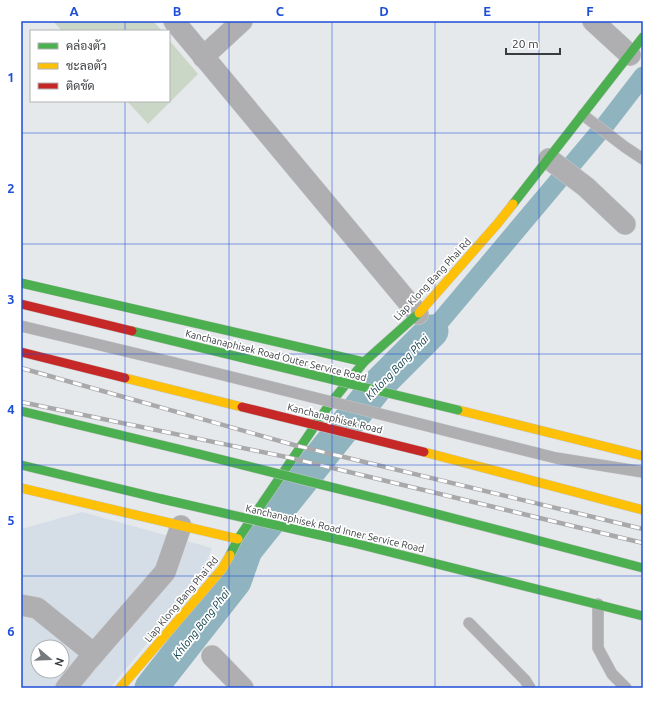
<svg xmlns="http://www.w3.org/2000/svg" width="664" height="709" viewBox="0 0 664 709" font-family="Ubuntu,Sarabun,sans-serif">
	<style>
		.built { fill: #d5dee6; fill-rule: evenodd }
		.green { fill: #cad6c6 }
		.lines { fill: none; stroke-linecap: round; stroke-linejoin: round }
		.canal { stroke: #8fb4bf; stroke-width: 19 }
		.river { stroke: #8fb4bf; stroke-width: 33 }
		.lane-casing { stroke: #c4c6c8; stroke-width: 12 }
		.street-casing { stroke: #c4c6c8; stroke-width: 22 }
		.fast-casing { stroke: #c4c6c8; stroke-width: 10 }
		.slow-casing { stroke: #c4c6c8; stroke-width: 10 }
		.jam-casing { stroke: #c4c6c8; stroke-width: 10 }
		.lane { stroke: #afaeb0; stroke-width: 11 }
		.street { stroke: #afaeb0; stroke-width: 21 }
		.fast { stroke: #4caf50; stroke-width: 9 }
		.slow { stroke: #ffc107; stroke-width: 9 }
		.jam { stroke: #c62828; stroke-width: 9 }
		.rail-casing { stroke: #a9a9ab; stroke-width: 4.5 }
		.rail { stroke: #fff; stroke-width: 3; stroke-dasharray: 9; stroke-linecap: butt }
		.lane-bridge-casing { stroke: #c4c6c8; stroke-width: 12; stroke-linecap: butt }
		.fast-bridge-casing { stroke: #c4c6c8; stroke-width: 10; stroke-linecap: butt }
		.jam-bridge-casing { stroke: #c4c6c8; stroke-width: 10; stroke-linecap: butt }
		.lane-bridge { stroke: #afaeb0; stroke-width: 11 }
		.fast-bridge { stroke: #4caf50; stroke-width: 9 }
		.jam-bridge { stroke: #c62828; stroke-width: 9 }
		.grid { fill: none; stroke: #1d4ed8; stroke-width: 1; stroke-opacity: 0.55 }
		.labels { text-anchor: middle; stroke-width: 3.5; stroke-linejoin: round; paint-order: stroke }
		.street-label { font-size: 10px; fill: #393c3e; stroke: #fff }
		.water-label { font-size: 11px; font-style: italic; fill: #043742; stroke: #fff }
		.neatline { fill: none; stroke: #1d4ed8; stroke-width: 1.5 }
		.grid-label { font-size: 13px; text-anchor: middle; font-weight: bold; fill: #1d4ed8 }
	</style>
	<rect width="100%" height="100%" fill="#e6e9ec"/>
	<!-- built -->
	<path class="built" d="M82,512L212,548L198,582L110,688H21V529ZM38,647H62V671H38Z"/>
	<!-- green -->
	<g class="green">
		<polygon points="53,21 153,21 162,31 62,31"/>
		<polygon points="169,40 198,74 148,124 127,101 169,101"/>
	</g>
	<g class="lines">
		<!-- canal -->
		<polyline class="canal" points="432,331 606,124 643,76"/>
		<!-- river -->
		<polyline class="river" points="151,688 235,581 246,550 377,386 432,331"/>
		<defs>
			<g id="lane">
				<polyline points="583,115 625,147 643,159"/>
				<polyline points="21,326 175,363"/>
				<polyline points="348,406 556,458 643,472"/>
				<polyline points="598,604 598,648 612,674 626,688"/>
				<polyline points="469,623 525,680 530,688"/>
			</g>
			<g id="street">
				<polyline points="174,21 418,314"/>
				<polyline points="593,21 630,55"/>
				<polyline points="203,57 242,21"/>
				<polyline points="549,159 586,187 625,224"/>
				<polyline points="21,605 37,608 94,654"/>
				<polyline points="212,656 243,688"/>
				<polyline points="66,688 87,662 165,572 181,526"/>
			</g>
			<g id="fast">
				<polyline points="513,204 643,37"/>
				<polyline points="21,283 364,362"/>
				<polyline points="132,331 276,366"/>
				<polyline points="21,411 199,454"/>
				<polyline points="21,465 162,499"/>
				<polyline points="383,500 643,568"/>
				<polyline points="350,542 643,616"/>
				<polyline points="230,555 238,539 329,405 364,362 419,313"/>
			</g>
			<g id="slow">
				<polyline points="419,313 498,223 513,204"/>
				<polyline points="125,378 242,407"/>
				<polyline points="458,410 643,456"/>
				<polyline points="424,452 643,510"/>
				<polyline points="21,488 238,539"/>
				<polyline points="120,688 222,569 230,555"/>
			</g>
			<g id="jam">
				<polyline points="21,304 132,331"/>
				<polyline points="21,352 125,378"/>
			</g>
		</defs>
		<!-- lane casing -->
		<use href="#lane" class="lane-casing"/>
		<!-- street casing -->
		<use href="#street" class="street-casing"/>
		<!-- fast casing -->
		<use href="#fast" class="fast-casing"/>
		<!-- slow casing -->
		<use href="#slow" class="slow-casing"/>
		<!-- jam casing -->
		<use href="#jam" class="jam-casing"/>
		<!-- lane -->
		<use href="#lane" class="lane"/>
		<!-- street -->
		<use href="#street" class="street"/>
		<!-- fast -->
		<use href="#fast" class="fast"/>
		<!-- slow -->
		<use href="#slow" class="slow"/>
		<!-- jam -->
		<use href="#jam" class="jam"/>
		<defs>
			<g id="rail">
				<polyline points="21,368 294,445 643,529"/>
				<polyline points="21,402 291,458 643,543"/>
			</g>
		</defs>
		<!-- rail casing -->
		<use href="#rail" class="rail-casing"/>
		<!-- rail -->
		<use href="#rail" class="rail"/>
		<defs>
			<polyline id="lane-bridge" points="175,363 348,406"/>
			<g id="fast-bridge">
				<polyline points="276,366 458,410"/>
				<polyline points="199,454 383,500"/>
				<polyline points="162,499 350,542"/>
			</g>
			<polyline id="jam-bridge" points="242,407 424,452"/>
		</defs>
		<!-- lane-bridge casing -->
		<use href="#lane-bridge" class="lane-bridge-casing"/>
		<!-- fast-bridge casing -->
		<use href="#fast-bridge" class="fast-bridge-casing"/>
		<!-- jam-bridge casing -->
		<use href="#jam-bridge" class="jam-bridge-casing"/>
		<!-- lane-bridge -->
		<use href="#lane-bridge" class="lane-bridge"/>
		<!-- fast-bridge -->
		<use href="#fast-bridge" class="fast-bridge"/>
		<!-- jam-bridge -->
		<use href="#jam-bridge" class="jam-bridge"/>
	</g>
	<!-- grid -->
	<path class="grid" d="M125,21V31M229,21V688M332,21V688M435,21V688M539,21V688M125,101V688M21,133H643M21,244H643M21,354H643M21,465H643M21,576H643"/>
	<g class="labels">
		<!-- street labels -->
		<g class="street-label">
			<text transform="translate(432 279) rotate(-47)" y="4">Liap Klong Bang Phai Rd</text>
			<text transform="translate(276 355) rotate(14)" y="4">Kanchanaphisek Road Outer Service Road</text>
			<text transform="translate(335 418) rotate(14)" y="4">Kanchanaphisek Road</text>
			<text transform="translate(335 528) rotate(13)" y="4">Kanchanaphisek Road Inner Service Road</text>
			<text transform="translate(181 599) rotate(-50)" y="4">Liap Klong Bang Phai Rd</text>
		</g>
		<!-- water labels -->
		<g class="water-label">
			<text transform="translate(397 367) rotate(-46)" y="4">Khlong Bang Phai</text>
			<text transform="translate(201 624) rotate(-52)" y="4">Khlong Bang Phai</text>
		</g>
	</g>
	<!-- border -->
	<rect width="664" height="709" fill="none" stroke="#ffffff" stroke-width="44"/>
	<!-- legend -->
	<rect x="30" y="30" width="140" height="72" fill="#ffffff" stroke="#b0b1b2"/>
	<rect x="38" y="43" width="20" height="6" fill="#4caf50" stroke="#b0b1b2"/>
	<text x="66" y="50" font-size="12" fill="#393c3e">คล่องตัว</text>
	<rect x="38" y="63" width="20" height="6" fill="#ffc107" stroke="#b0b1b2"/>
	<text x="66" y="70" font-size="12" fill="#393c3e">ชะลอตัว</text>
	<rect x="38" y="83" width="20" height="6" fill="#c62828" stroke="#b0b1b2"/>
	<text x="66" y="90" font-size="12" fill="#393c3e">ติดขัด</text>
	<!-- north arrow -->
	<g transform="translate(50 659) rotate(109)"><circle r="19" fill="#ffffff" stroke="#b0b1b2"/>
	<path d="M0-3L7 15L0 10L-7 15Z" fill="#76797b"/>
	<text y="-6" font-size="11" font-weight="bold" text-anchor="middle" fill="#393c3e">N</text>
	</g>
	<!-- scale -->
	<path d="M506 48v6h54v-6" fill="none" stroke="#393c3e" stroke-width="2"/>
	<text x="512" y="48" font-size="12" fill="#393c3e" stroke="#ffffff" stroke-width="3" paint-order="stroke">20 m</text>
	<rect x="22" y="22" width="620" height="665" class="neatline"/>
	<g class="grid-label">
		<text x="74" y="16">A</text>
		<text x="177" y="16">B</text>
		<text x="280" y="16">C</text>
		<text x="384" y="16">D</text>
		<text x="487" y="16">E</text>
		<text x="590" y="16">F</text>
		<text x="11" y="82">1</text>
		<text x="11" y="193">2</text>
		<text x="11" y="304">3</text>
		<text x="11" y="414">4</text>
		<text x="11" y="525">5</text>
		<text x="11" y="636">6</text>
	</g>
</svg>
